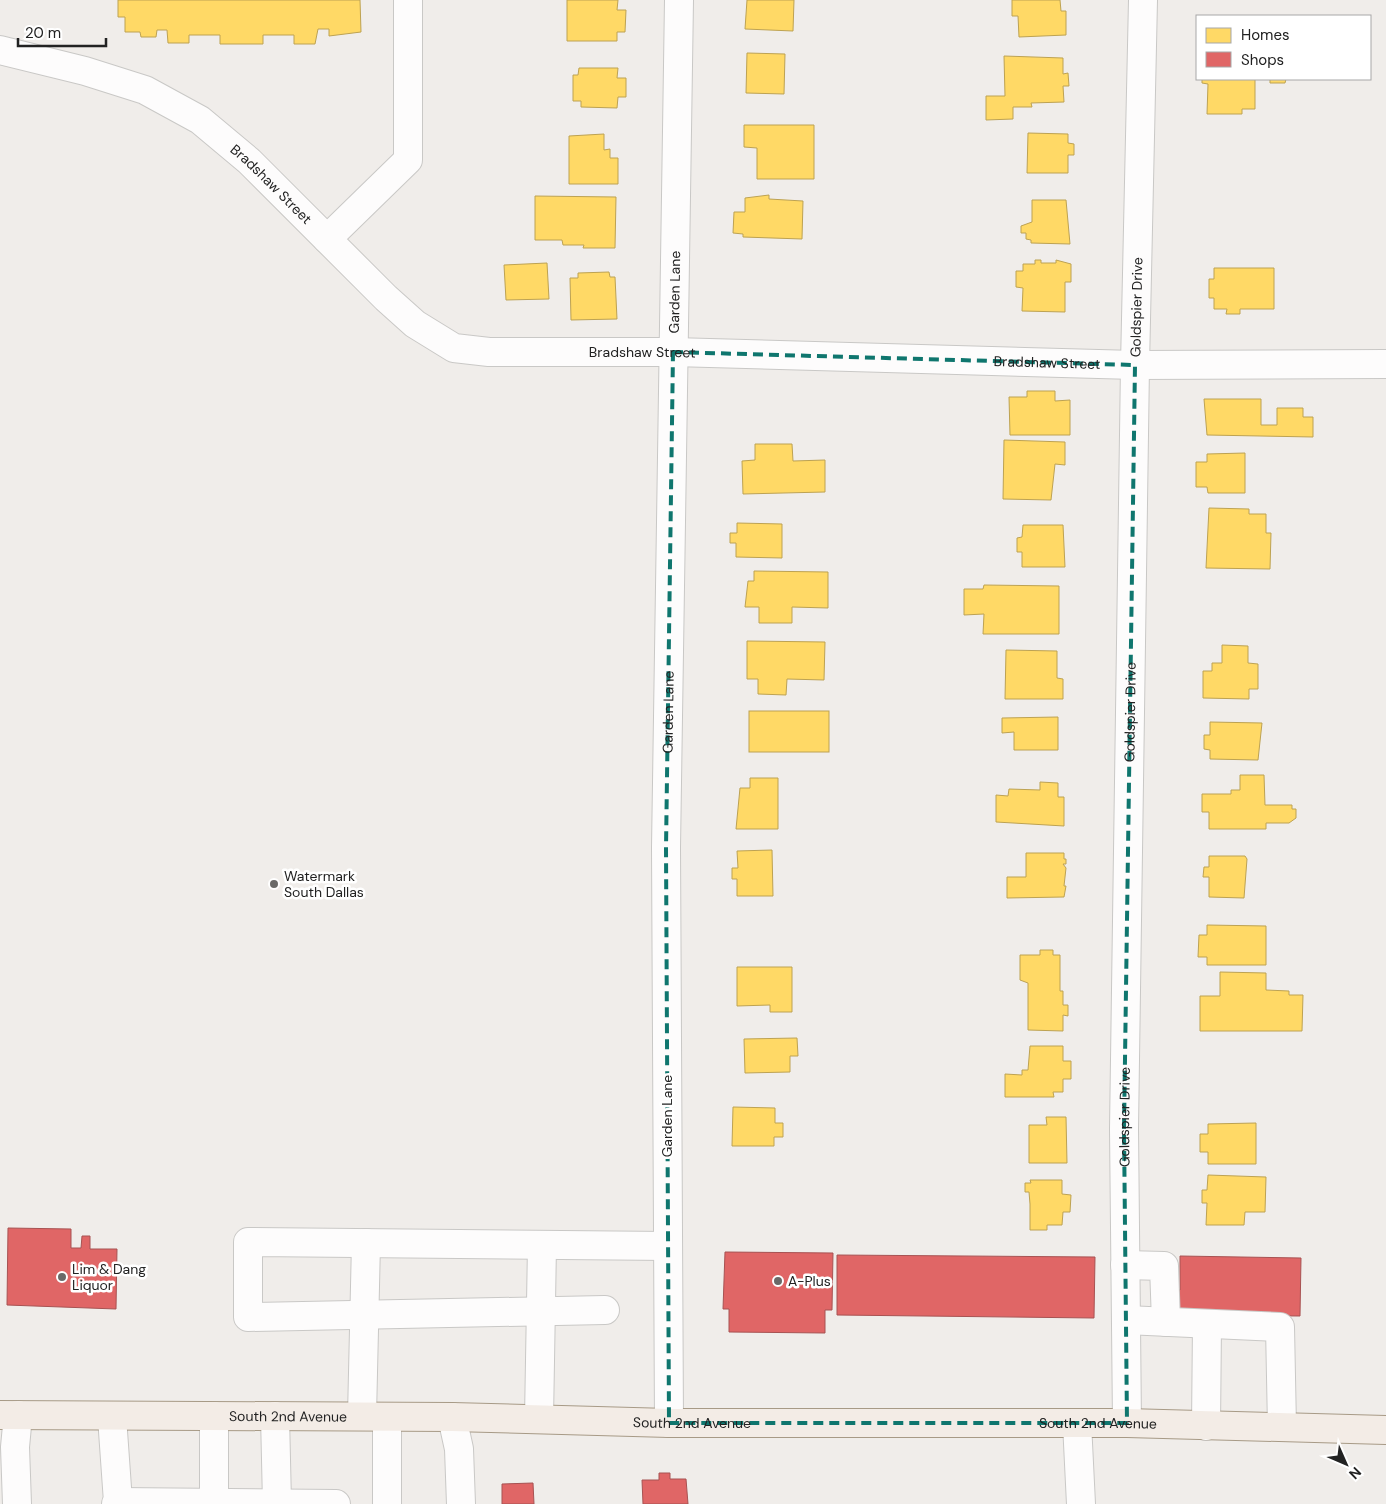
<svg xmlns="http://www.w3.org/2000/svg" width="1386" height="1504" viewBox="0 0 1386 1504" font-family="'DM Sans',sans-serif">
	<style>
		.homes { fill: #ffd966; stroke: #bda252 }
		.shops { fill: #e06666; stroke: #a75252 }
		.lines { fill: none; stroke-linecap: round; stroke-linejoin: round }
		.minor-casing { stroke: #c9c8c6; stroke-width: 30 }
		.major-casing { stroke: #a79a86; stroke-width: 30 }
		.minor { stroke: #fdfcfc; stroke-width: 28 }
		.major { stroke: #f3ece6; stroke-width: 28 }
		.marked { fill: none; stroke: #0f766e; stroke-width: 4; stroke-dasharray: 10 6; stroke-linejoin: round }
		.poi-dot { fill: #6a6968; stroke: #fff; stroke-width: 2 }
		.labels { text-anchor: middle; stroke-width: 5; stroke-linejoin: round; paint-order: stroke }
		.street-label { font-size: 14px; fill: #222; stroke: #fff }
		.poi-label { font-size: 14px; fill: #222; stroke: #fff; text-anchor: start }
	</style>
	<rect width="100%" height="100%" fill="#f0edea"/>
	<!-- homes -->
	<g class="homes">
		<polygon points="118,0 360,0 361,32 329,36 329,29 318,29 315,44 294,44 294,35 263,35 263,44 220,44 220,35 189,35 189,43 168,43 167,30 157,30 156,37 141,37 140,32 125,32 125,17 118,17"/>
		<polygon points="567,0 618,0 617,10 626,10 625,32 617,32 617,41 567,41"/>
		<polygon points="747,0 794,0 793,31 745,29"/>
		<polygon points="1012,0 1060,0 1061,11 1066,11 1066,35 1019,37 1018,16 1012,16"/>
		<polygon points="747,53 785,54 784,94 746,93"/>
		<polygon points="1004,56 1063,58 1063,74 1068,73 1069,86 1063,86 1064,102 1031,103 1032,107 1013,107 1013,119 986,120 986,96 1005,96"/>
		<polygon points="579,68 618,68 617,78 626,78 626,97 618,97 617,108 581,107 581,101 573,101 573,75 578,75"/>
		<polygon points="1202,79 1255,79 1255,109 1242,109 1242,114 1207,114 1208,84 1202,83"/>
		<polygon points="1270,79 1286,79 1285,83 1270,83"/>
		<polygon points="744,125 814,125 814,179 757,179 757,148 744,147"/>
		<polygon points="1028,133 1068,134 1068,143 1074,144 1074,155 1068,155 1068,173 1027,173"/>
		<polygon points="604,134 604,150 610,149 610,158 618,158 618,184 569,184 569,136"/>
		<polygon points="769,195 769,199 803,201 802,239 743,237 743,234 733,233 734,212 745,212 745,198"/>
		<polygon points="535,196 616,197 615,248 583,248 584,245 563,245 562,240 535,240"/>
		<polygon points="1032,200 1066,200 1070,244 1031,243 1031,240 1026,239 1026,233 1021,233 1021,226 1032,222"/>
		<polygon points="1035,260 1041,260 1041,263 1056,263 1056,260 1071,264 1071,282 1065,282 1065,312 1022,311 1023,288 1016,287 1016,271 1023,271 1023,264 1035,264"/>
		<polygon points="547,263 549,299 506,300 504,265"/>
		<polygon points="1214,268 1274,268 1274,309 1240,309 1240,314 1226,314 1227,309 1214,309 1214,298 1209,298 1209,279 1214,279"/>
		<polygon points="609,272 610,277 615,277 617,319 571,320 570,278 578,278 578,273"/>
		<polygon points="1027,391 1055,391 1055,401 1070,400 1070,435 1010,435 1009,397 1027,397"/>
		<polygon points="1204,399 1261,399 1261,425 1277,425 1277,408 1303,408 1303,417 1313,417 1313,437 1207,435"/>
		<polygon points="1004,440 1065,442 1065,465 1055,464 1051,500 1003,499"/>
		<polygon points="755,444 792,444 793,461 825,460 825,492 743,494 742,461 755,460"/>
		<polygon points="1245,453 1245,493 1208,493 1207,487 1196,487 1196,462 1207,462 1207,454"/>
		<polygon points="1209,508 1249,509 1249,514 1266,514 1266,533 1271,533 1270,569 1206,568"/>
		<polygon points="737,523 782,524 782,558 736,557 736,543 730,543 730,533 737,533"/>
		<polygon points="1023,525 1063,525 1065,567 1022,567 1022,552 1017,552 1017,538 1022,537"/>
		<polygon points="754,571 828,572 828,608 792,607 792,623 759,623 759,607 745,607 748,581 754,581"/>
		<polygon points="984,585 1059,586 1059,634 983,634 984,614 964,615 964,589 983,589"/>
		<polygon points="747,641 825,642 824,680 787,679 786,695 758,694 758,679 747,679"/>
		<polygon points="1222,645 1248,646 1248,663 1258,664 1258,689 1249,689 1249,699 1203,698 1203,671 1212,671 1212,663 1222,663"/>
		<polygon points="1006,650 1057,651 1057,678 1063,679 1063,699 1005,699"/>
		<rect x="749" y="711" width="80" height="41"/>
		<polygon points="1058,717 1058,750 1014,750 1014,732 1002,733 1002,718"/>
		<polygon points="1210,722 1262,723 1258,760 1210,759 1210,750 1204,749 1204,735 1210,735"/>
		<polygon points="1240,775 1264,775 1265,805 1292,805 1292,809 1296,809 1296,818 1289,823 1266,823 1266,829 1209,829 1209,812 1202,812 1202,794 1231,794 1231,790 1240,790"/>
		<polygon points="750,778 778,778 778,829 736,829 740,788 750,788"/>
		<polygon points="1040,782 1058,783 1058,797 1064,797 1064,826 996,822 996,795 1008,796 1009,789 1040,790"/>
		<polygon points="772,850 773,896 737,896 737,879 732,879 732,868 738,868 737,851"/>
		<polygon points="1026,853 1064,853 1064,859 1066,859 1066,864 1063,864 1066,868 1064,886 1066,886 1064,897 1007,898 1007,877 1026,877"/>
		<polygon points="1209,856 1245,856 1247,859 1244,898 1209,897 1209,877 1203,877 1204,867 1209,867"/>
		<polygon points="1207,925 1266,926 1266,965 1207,965 1207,957 1198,957 1199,935 1207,935"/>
		<polygon points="1040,950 1053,950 1053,955 1060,955 1060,991 1063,991 1063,1005 1068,1005 1068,1016 1063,1015 1063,1031 1028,1030 1028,983 1020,980 1020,955 1040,955"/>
		<polygon points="737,967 792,967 792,1012 770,1012 770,1005 737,1006"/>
		<polygon points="1220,972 1266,973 1266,990 1289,991 1289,995 1303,995 1302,1031 1200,1031 1200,996 1220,996"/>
		<polygon points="797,1038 798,1056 790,1056 790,1072 745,1073 744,1039"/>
		<polygon points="1030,1046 1063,1046 1063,1061 1071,1061 1071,1079 1063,1079 1063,1092 1053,1092 1054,1097 1005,1097 1005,1074 1022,1075 1022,1070 1028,1070"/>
		<polygon points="733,1107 775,1108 775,1123 783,1123 783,1137 774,1137 774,1146 732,1146"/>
		<polygon points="1046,1117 1066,1117 1067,1163 1029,1163 1029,1125 1047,1125"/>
		<polygon points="1256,1123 1256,1164 1208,1164 1208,1152 1200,1152 1200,1134 1208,1134 1208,1124"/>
		<polygon points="1208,1175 1266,1177 1265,1212 1245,1212 1244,1225 1206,1225 1207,1203 1202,1203 1202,1190 1207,1190"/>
		<polygon points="1030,1180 1062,1180 1062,1194 1071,1195 1070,1212 1063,1212 1062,1225 1047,1225 1047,1230 1030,1230 1030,1204 1029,1192 1025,1192 1025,1183 1031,1183"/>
	</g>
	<!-- shops -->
	<g class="shops">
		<polygon points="8,1228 71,1229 71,1248 81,1248 82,1236 90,1236 90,1249 117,1249 116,1309 7,1305"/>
		<polygon points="725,1252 833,1253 832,1310 825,1310 825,1333 729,1332 729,1309 723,1309"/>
		<polygon points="837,1255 1095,1257 1094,1318 837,1315"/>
		<polygon points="1180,1256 1301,1258 1300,1316 1174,1315 1174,1290 1180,1290"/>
		<polygon points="659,1473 670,1473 670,1479 686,1479 688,1504 643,1504 642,1480 659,1480"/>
		<polygon points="533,1483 534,1504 502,1504 502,1484"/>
	</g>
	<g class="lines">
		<defs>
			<g id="minor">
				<path id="s1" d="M0,50L85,71L145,90L200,120L249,161L386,298L415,324L454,348L489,352H673L1135,365L1386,364"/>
				<polyline points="327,239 408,160 408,0"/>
				<polyline points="1125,1265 1164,1266 1166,1322"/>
				<polyline points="605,1310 248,1317 248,1242 668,1246"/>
				<polyline points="1126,1320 1280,1327 1282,1427"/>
				<polyline points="275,1416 277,1503"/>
				<polyline points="362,1416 366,1243"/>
				<polyline points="112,1417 118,1502"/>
				<polyline points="387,1417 387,1504"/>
				<polyline points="452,1417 459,1449 461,1504"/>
				<polyline points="539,1419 542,1245"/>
				<path id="s2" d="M669,1423L666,848L679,0"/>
				<polyline points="1077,1423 1081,1504"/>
				<path id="s3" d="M1127,1423L1124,1129L1135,365L1143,0"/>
				<polyline points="1206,1426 1207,1324"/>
				<polyline points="214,1503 214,1416"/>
				<polyline points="17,1504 15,1447 18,1415"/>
				<polyline points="116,1504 118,1502 336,1504"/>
			</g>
			<g id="major">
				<path id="s4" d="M0,1415L452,1417L669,1423H1127L1386,1430"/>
			</g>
		</defs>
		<!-- minor casing -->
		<use href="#minor" class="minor-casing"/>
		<!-- major casing -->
		<use href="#major" class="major-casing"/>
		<!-- minor -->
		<use href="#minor" class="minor"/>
		<!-- major -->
		<use href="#major" class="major"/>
	</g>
	<!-- marked area -->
	<path class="marked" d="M673,352L1135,365L1124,1129L1127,1423H669L666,848Z"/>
	<!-- markers -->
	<g class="poi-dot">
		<circle cx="274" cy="884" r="5"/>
		<circle cx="62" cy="1277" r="5"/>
		<circle cx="778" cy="1281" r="5"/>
	</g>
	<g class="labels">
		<!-- street labels -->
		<g class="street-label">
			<text dy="5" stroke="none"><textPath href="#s1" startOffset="309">Bradshaw Street</textPath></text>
			<text dy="5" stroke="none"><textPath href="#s2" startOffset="1131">Garden Lane</textPath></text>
			<text dy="5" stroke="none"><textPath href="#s3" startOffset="1116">Goldspier Drive</textPath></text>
			<text dy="5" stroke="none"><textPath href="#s1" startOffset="744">Bradshaw Street</textPath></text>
			<text dy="5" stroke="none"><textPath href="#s1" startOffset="1149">Bradshaw Street</textPath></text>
			<text dy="5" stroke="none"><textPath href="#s2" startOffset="711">Garden Lane</textPath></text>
			<text dy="5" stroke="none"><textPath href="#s3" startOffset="711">Goldspier Drive</textPath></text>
			<text transform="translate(667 1116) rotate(-90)" y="5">Garden Lane</text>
			<text dy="5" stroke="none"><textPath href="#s3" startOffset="306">Goldspier Drive</textPath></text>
			<text dy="5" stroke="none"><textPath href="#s4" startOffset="288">South 2nd Avenue</textPath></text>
			<text dy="5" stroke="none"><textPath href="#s4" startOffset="692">South 2nd Avenue</textPath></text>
			<text dy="5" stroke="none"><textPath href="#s4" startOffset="1098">South 2nd Avenue</textPath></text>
		</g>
		<!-- poi labels -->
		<g class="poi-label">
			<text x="284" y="881">Watermark<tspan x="284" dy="16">South Dallas</tspan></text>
			<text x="72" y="1274">Lim &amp; Dang<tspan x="72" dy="16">Liquor</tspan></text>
			<text x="788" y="1286">A-Plus</text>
		</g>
	</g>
	<!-- legend -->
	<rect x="1196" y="15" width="175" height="65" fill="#ffffff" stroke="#a7a7a7"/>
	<rect x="1206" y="28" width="25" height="15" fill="#ffd966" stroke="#a7a7a7"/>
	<text x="1241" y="40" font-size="15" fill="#222222">Homes</text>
	<rect x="1206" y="52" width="25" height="15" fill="#e06666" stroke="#a7a7a7"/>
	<text x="1241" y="65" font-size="15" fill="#222222">Shops</text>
	<!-- north arrow -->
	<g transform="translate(1346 1464) rotate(135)" stroke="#ffffff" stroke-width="4" paint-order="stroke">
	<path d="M0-4L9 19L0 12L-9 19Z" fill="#222222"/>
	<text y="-8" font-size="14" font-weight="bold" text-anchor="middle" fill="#222222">N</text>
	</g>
	<!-- scale -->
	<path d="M18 38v8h88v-8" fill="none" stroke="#222222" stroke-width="2.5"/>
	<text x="25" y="38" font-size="15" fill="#222222" stroke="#ffffff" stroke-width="4" paint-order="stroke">20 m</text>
</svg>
